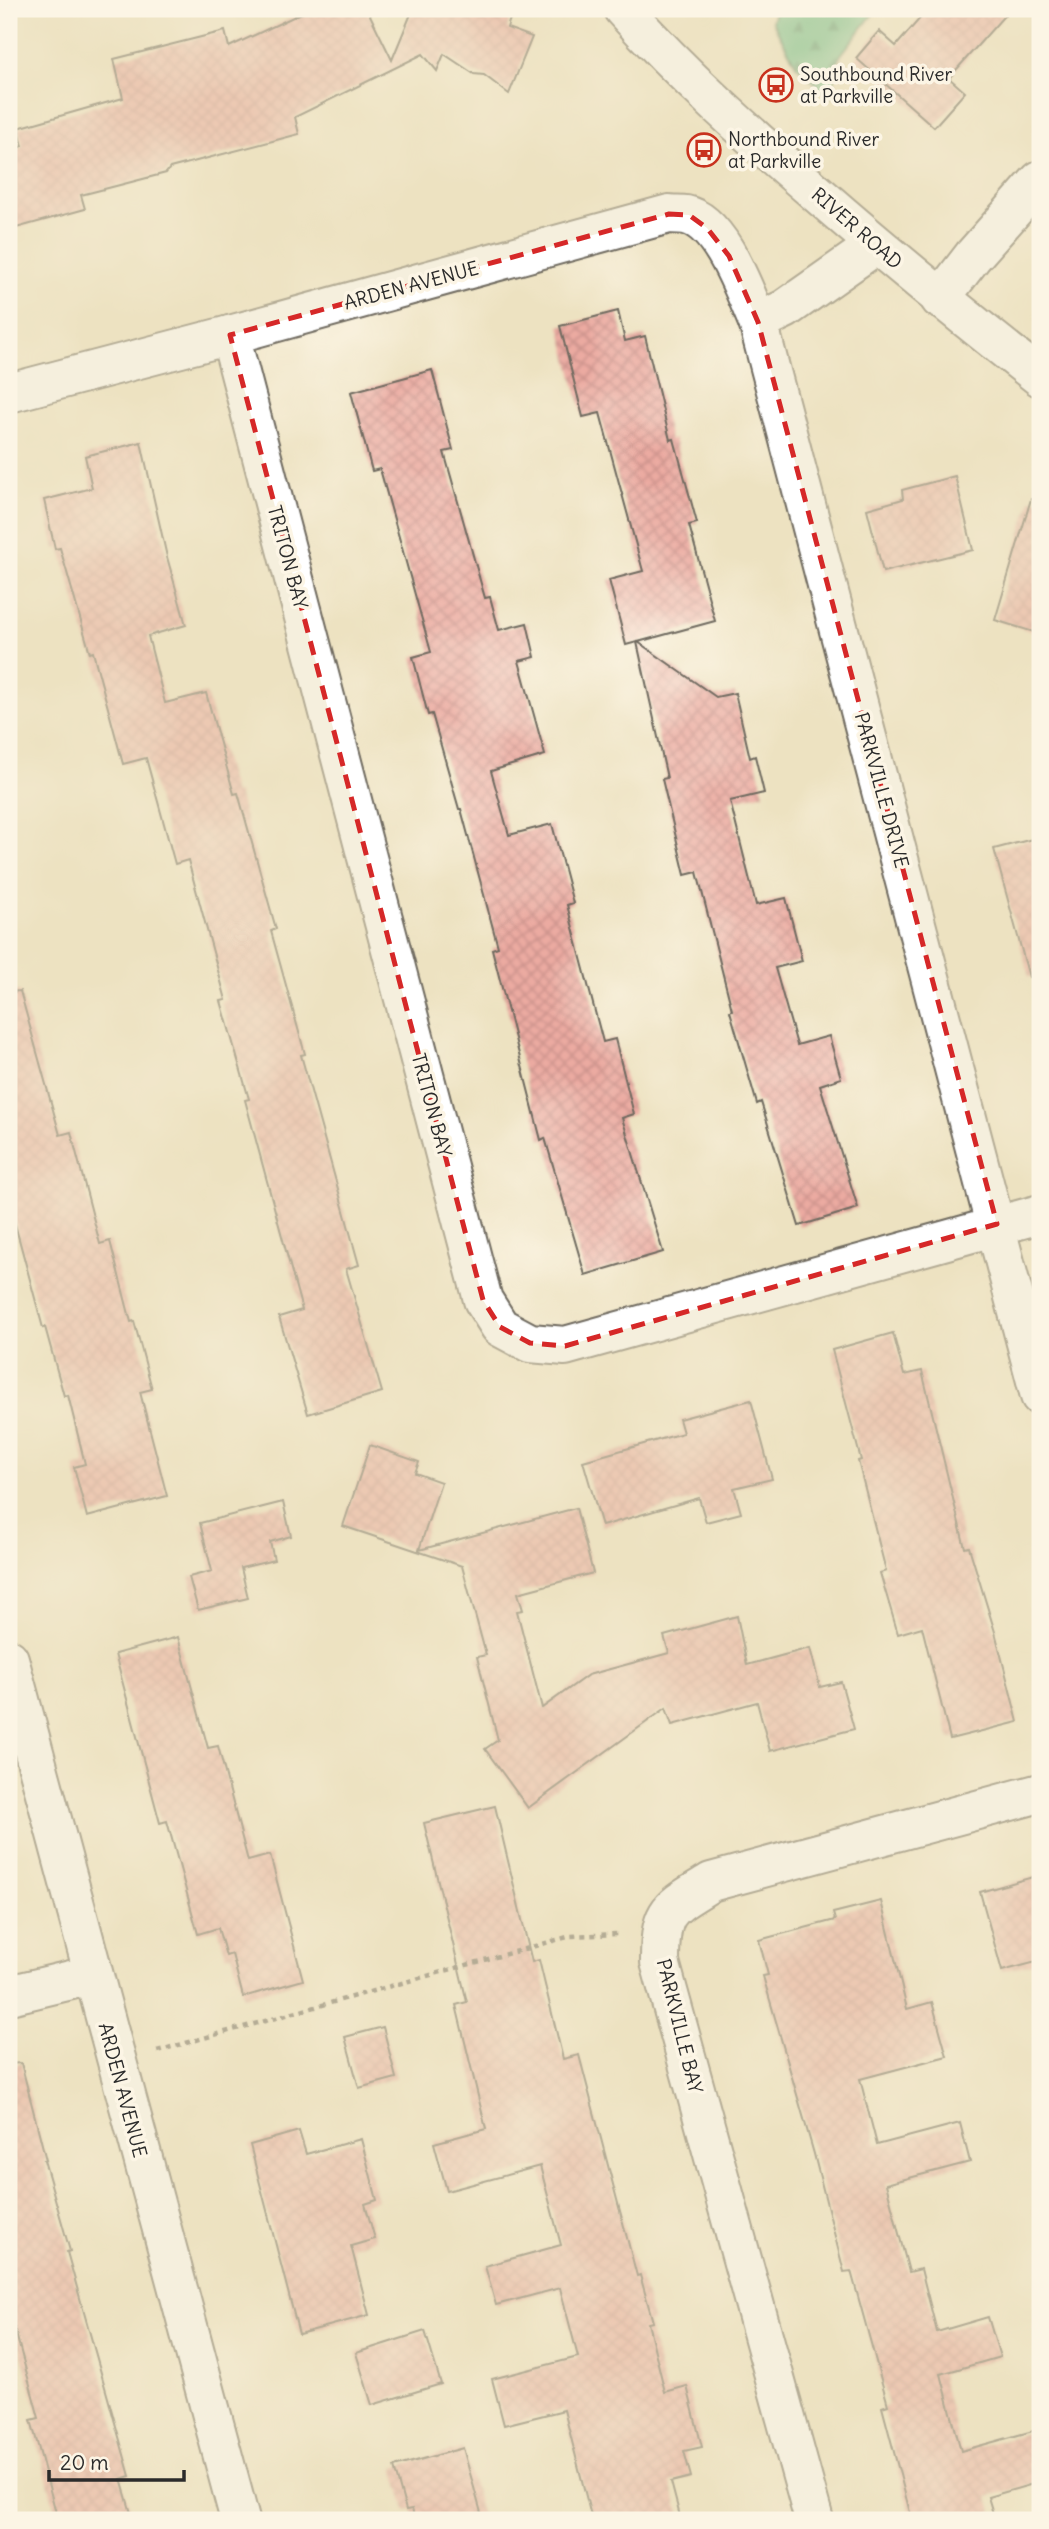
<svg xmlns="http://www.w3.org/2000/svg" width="1049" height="2529" viewBox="0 0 1049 2529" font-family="Delius,sans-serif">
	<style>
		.forest { fill: url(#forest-firs); stroke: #4c745a; stroke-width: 2 }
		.building { fill: url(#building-cross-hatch) }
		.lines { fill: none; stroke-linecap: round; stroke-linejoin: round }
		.street-casing { stroke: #6f6b60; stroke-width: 42 }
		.secondary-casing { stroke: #6f6b60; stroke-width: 42 }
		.path { stroke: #6f6b60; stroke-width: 4.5; stroke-dasharray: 5 5; stroke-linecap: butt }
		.street { stroke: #fff; stroke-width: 38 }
		.secondary { stroke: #fff; stroke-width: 38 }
		.marked { fill: none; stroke: #d62828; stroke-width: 5; stroke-dasharray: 14 9; stroke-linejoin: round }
		.labels { text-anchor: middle; stroke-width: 7; stroke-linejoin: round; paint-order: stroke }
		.poi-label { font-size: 19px; fill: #2b2b2b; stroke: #fcf5e5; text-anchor: start }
		.street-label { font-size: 19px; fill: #2b2b2b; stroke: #fcf5e5 }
	</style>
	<defs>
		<pattern id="forest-firs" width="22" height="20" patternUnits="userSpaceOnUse" patternTransform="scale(1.75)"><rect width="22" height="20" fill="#6cbe8a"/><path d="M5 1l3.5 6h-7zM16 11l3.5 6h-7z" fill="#599b71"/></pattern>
		<pattern id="building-cross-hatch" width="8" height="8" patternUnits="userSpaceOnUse" patternTransform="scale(1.75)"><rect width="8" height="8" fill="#ebaaa1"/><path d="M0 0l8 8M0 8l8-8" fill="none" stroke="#ca928b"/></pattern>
	</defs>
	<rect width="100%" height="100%" fill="#fcf5e5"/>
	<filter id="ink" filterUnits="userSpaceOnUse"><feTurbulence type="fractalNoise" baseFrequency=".0143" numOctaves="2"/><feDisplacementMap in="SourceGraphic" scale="14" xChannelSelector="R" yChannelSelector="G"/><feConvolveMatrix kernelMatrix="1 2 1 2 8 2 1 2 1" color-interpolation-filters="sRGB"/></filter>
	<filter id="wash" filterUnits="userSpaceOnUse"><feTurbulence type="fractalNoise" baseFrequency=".00686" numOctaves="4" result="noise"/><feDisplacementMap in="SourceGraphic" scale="28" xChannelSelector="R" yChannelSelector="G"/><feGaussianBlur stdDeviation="1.57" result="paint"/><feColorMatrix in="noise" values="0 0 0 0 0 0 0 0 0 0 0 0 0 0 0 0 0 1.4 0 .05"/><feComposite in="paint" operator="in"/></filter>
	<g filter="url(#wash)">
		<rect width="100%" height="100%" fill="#ede2c1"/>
		<!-- forest -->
		<polygon class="forest" points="776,9 877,9 840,56 830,98 796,65 772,21"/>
		<g id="blocks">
			<!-- building -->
			<g class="building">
				<polygon points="310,9 367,9 392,60 413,9 513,9 507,28 532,37 509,94 484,75 474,74 444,54 437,71 423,54 295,117 299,134 170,168 166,173 81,195 85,209 9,230 9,150 23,146 18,128 123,98 114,59 225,31 229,47"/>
				<polygon points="928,9 1010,9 949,78 965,92 934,127 856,58 879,31 896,46"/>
				<polygon points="618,311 625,341 645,336 670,440 674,439 697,523 689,525 715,621 638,642 716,697 735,693 750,758 755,756 764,793 730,801 756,905 786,898 802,961 775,968 797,1045 829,1036 841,1078 820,1085 858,1208 799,1226 761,1102 757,1104 730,1011 732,1010 697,872 685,875 662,779 667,778 637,642 626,645 609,580 643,571 600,413 583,417 560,326"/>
				<polygon points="432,370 453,450 444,452 485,598 490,597 499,630 527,623 535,657 519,661 545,755 491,771 509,835 552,824 573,903 567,905 603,1042 615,1039 634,1114 622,1118 663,1252 585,1275 545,1138 541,1140 492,949 498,947 461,809 459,809 432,714 428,715 413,657 431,652 380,469 372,471 351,392"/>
				<polygon points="141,442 167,557 186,625 148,636 165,703 206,693 234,794 238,793 276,929 271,931 305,1054 301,1055 359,1265 346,1269 382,1392 308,1414 279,1317 302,1310 245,1100 249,1099 221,1001 226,1000 188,860 175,864 146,758 123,764 93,652 90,653 60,548 55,549 44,500 92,488 85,456"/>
				<polygon points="955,476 973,550 883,572 867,509 903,499 902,490"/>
				<polygon points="1031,499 1040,500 1040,634 995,620"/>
				<polygon points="1040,837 1040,975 1029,977 994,849"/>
				<polygon points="20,991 60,1135 71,1132 100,1244 110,1241 131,1322 134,1321 152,1389 140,1392 167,1496 87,1517 74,1467 85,1464 68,1395 64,1396 45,1327 43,1328 9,1202 9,992"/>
				<polygon points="893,1333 904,1375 922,1371 965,1548 969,1547 995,1632 1018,1722 950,1739 922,1627 898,1634 880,1573 886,1571 858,1461 861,1460 832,1350"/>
				<polygon points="751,1400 772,1479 734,1488 741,1513 706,1522 699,1498 602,1526 583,1461 683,1433 679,1419"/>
				<polygon points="370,1445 419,1462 415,1473 441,1482 419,1550 576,1508 593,1573 518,1593 523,1610 517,1611 542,1708 588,1675 669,1653 664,1636 737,1616 747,1665 810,1648 820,1687 841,1682 854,1729 770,1751 757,1702 672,1725 666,1708 528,1808 485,1749 498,1740 477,1657 486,1655 462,1566 343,1526"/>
				<polygon points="283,1502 291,1536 270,1542 274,1560 241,1568 248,1598 198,1610 189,1577 212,1571 200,1523"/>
				<polygon points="178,1637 208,1748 218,1746 248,1861 270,1855 303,1980 243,1997 232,1954 226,1956 218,1928 198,1934 167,1821 160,1823 115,1654"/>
				<polygon points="495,1806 532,1962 539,1960 563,2059 579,2055 637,2276 640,2275 653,2322 648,2323 665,2392 687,2386 702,2447 684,2451 691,2477 671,2482 681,2520 592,2520 564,2410 504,2425 492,2379 578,2357 560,2288 496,2305 485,2266 561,2245 540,2166 447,2191 434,2143 486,2129 456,2005 467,2002 424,1823"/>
				<polygon points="1040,1875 1040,1961 1002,1971 980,1892"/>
				<polygon points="881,1901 907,2009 932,2002 947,2056 860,2079 877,2145 960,2123 970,2162 886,2184 909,2272 921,2269 937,2332 988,2317 1000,2357 941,2374 961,2451 1040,2429 1040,2482 988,2497 995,2520 912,2520 882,2407 888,2405 851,2271 844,2272 814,2154 763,1976 768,1975 759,1940 835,1920 833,1913"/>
				<polygon points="383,2027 396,2078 359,2088 345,2037"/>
				<polygon points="21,2063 46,2160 44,2160 70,2251 67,2252 130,2476 121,2479 133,2520 58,2520 31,2420 39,2418 9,2308 9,2064"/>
				<polygon points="299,2131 306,2154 361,2139 377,2200 365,2204 375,2239 351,2246 369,2315 299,2334 250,2145"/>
				<polygon points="425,2331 441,2384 372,2405 356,2353"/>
				<polygon points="463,2448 483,2520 415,2520 412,2509 406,2510 394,2467"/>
			</g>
		</g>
	</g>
	<g filter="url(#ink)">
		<use href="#blocks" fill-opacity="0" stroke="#6f6b60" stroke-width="2"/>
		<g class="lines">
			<defs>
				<g id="street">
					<polyline points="940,299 973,256 1040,180"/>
					<polyline points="230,335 483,1300 500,1327 530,1343 565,1346 1040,1214"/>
					<path d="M9,393L230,335L669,214C675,215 681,214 686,215C721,222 745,293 758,322"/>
					<polyline points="9,1659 240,2520"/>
					<polyline points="9,1995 92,1975"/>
					<path d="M814,2520L660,1962C660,1908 668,1909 711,1882L1040,1793"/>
				</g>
				<g id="secondary">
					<path d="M623,9C683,76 750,136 819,195C891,258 965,318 1040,377"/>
					<polyline points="876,245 785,309 758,322 1040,1396"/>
				</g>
			</defs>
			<!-- street casing -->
			<use href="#street" class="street-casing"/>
			<!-- secondary casing -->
			<use href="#secondary" class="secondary-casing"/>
			<!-- path -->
			<polyline class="path" points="157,2051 571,1936 619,1934"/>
			<!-- street -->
			<use href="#street" class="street"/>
			<!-- secondary -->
			<use href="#secondary" class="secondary"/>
		</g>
	</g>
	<!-- marked area -->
	<path d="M0 0H1049V2529H0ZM669,214L689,215L707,228L729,256L758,322L997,1224L565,1346L530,1343L500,1327L483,1300L230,335Z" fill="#ede2c1" fill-opacity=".55" fill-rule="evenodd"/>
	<path class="marked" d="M669,214L689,215L707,228L729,256L758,322L997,1224L565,1346L530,1343L500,1327L483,1300L230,335Z"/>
	<!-- icons -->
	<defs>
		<symbol id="bus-ring" viewBox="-11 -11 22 22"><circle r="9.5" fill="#fcf5e5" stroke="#c8321e" stroke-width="1.5"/><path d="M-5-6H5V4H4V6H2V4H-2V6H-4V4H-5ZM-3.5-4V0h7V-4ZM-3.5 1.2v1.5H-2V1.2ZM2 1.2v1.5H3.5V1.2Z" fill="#c8321e"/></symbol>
	</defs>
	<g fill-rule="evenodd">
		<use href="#bus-ring" x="757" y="66" width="38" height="38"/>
		<use href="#bus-ring" x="685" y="131" width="38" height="38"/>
	</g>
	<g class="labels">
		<!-- poi labels -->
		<g class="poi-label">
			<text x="800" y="81">Southbound River<tspan x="800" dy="22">at Parkville</tspan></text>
			<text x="728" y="146">Northbound River<tspan x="728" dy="22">at Parkville</tspan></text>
		</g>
		<!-- street labels -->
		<g class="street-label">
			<text transform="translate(857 228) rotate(41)" y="7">RIVER ROAD</text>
			<text transform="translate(411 285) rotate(-15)" y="7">ARDEN AVENUE</text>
			<text transform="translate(288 557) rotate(75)" y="7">TRITON BAY</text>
			<text transform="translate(882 790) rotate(75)" y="7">PARKVILLE DRIVE</text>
			<text transform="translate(432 1105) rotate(75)" y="7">TRITON BAY</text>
			<text transform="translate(680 2026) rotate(76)" y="7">PARKVILLE BAY</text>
			<text transform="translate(123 2090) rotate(75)" y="7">ARDEN AVENUE</text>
		</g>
	</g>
	<!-- margin -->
	<rect width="1049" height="2529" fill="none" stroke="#fcf5e5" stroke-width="35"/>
	<!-- scale -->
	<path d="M49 2470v10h135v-10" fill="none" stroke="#2b2b2b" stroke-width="3.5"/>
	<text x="60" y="2470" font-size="21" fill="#2b2b2b" stroke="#fcf5e5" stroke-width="5" paint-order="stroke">20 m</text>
</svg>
